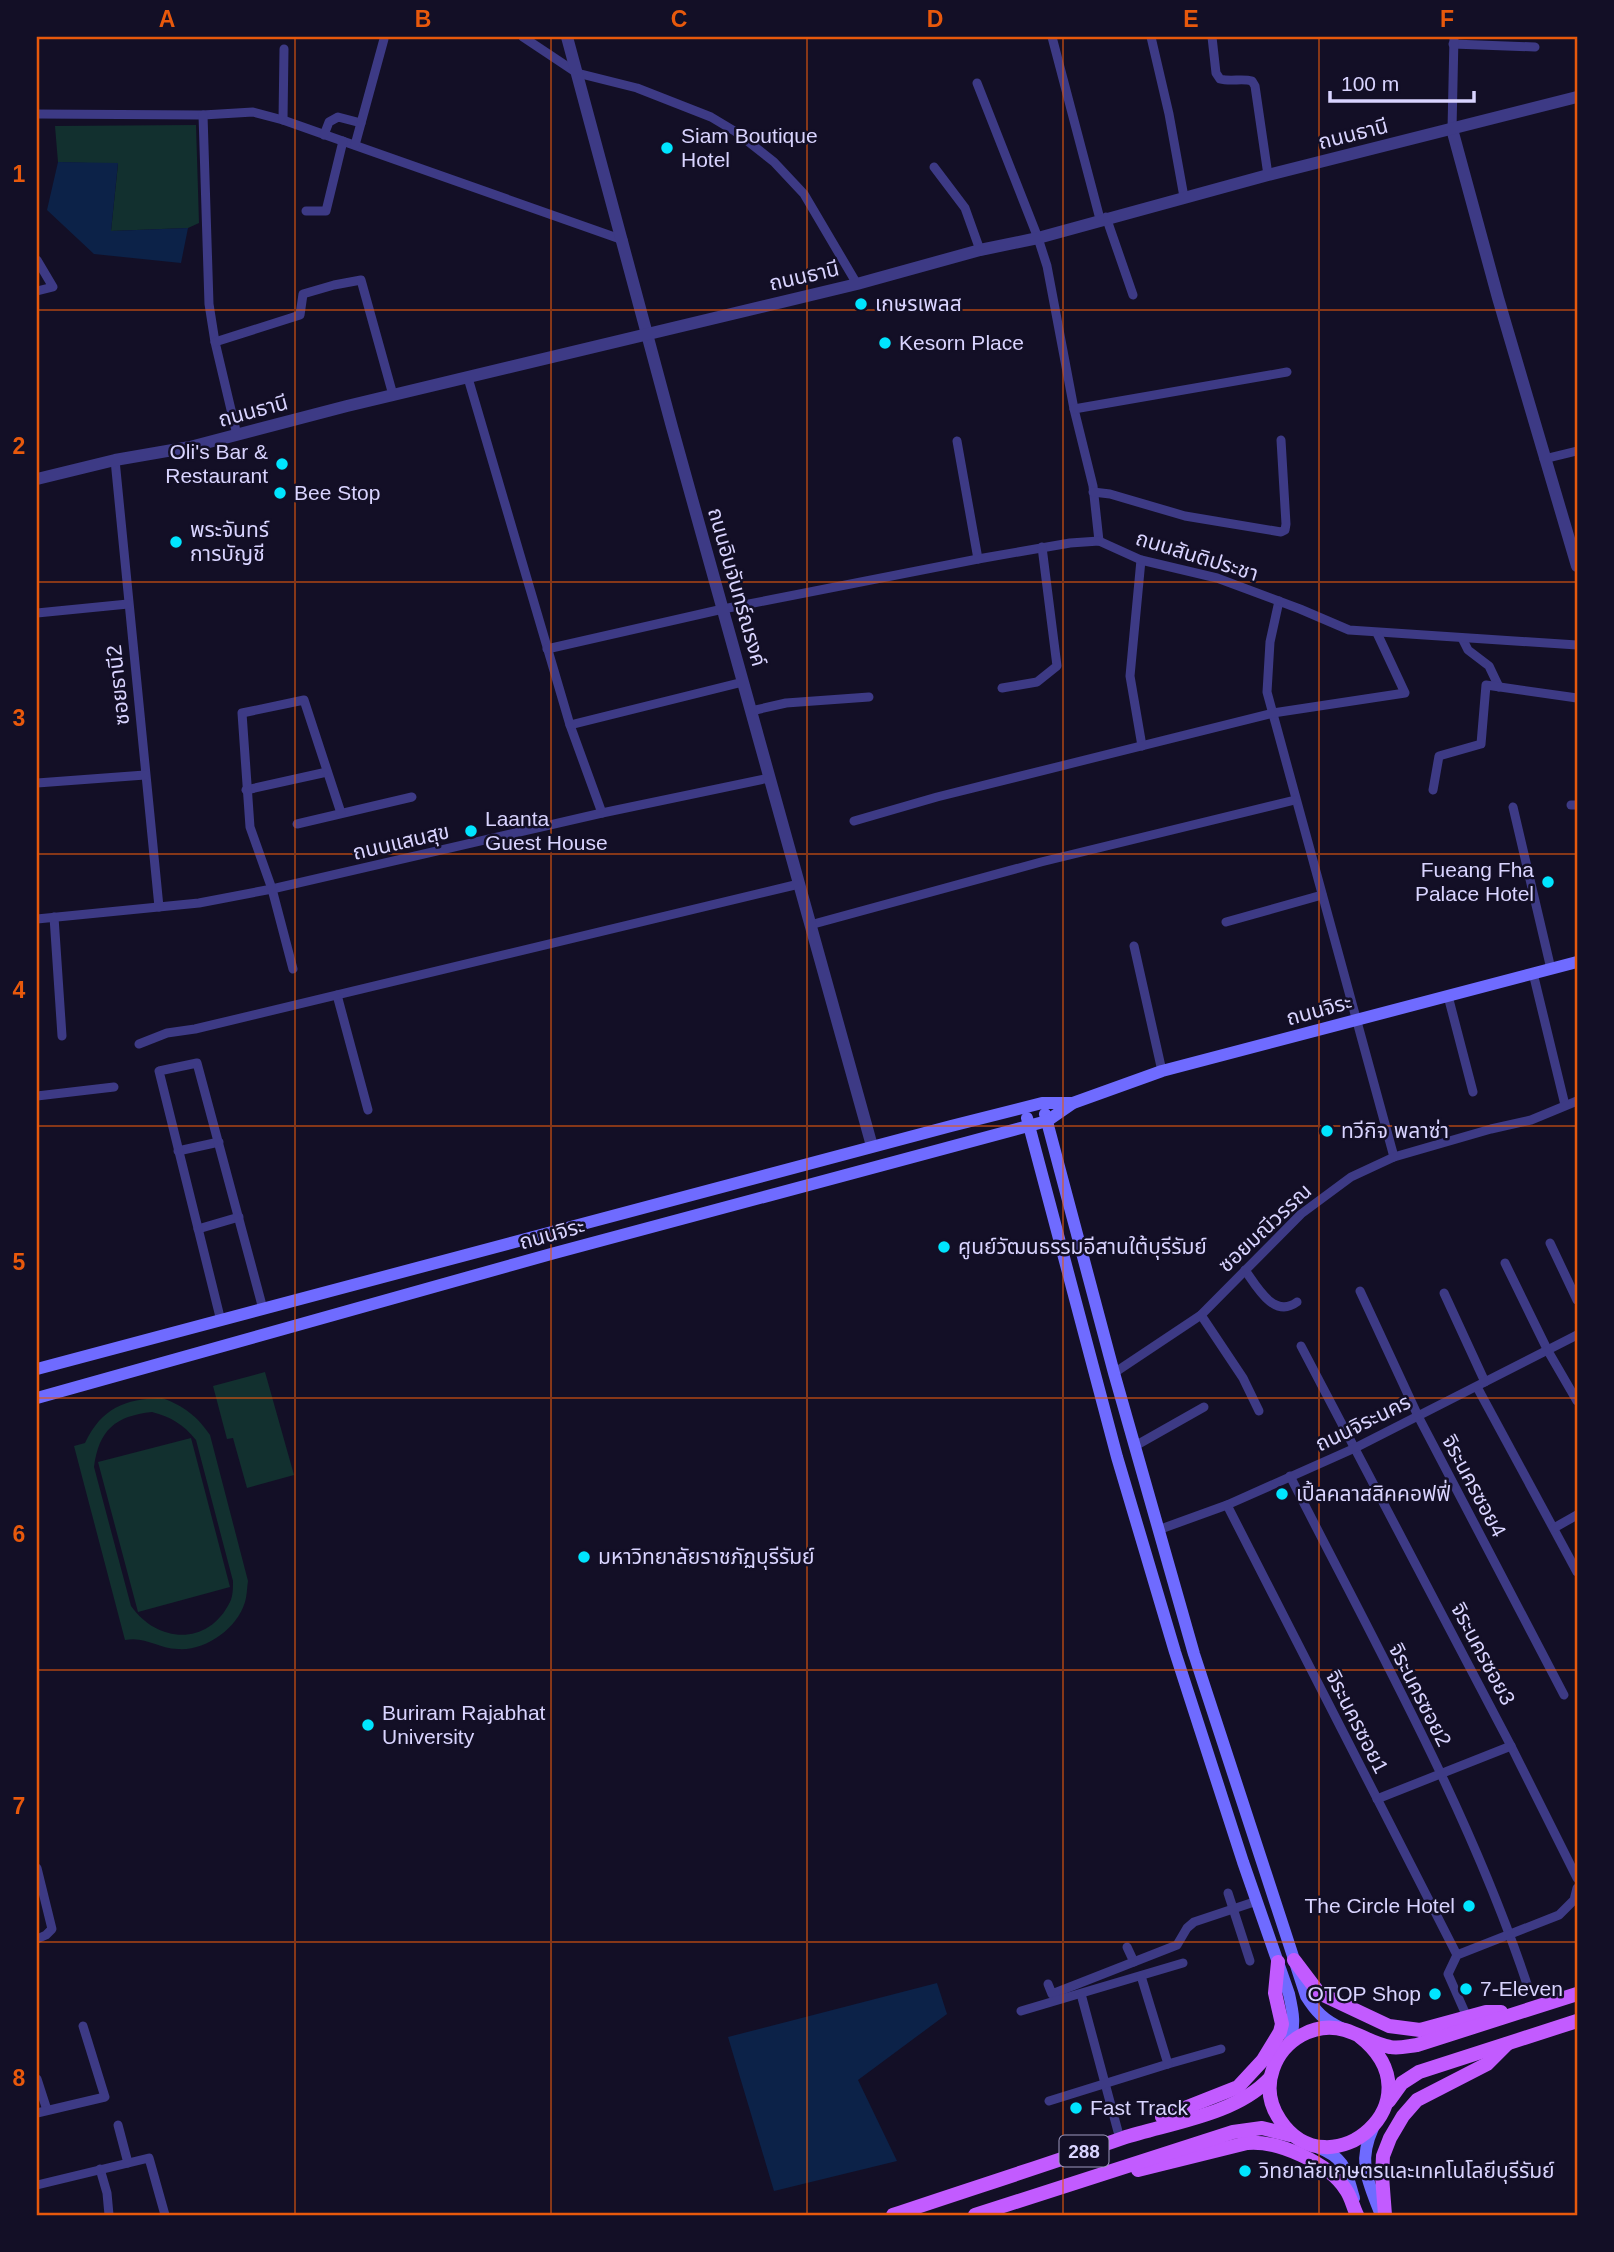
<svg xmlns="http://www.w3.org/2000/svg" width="1614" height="2252" viewBox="0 0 1614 2252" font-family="Arial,'Noto Sans Thai',sans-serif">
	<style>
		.green { fill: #12302f; fill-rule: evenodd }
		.water { fill: #0c2248 }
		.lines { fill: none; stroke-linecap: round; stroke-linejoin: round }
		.minor { stroke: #3d3a85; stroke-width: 9 }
		.tertiary { stroke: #3d3a85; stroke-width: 12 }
		.secondary { stroke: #6f6bff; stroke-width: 12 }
		.primary { stroke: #c25bff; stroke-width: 14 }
		.grid { fill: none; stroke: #e8590c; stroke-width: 2; stroke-opacity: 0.55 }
		.poi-dot { fill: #00e5ff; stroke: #130f26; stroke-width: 2.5 }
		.labels { text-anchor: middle; stroke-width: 5; stroke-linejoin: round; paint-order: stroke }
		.shield { fill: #130f26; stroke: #9e99be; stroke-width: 2 }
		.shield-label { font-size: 19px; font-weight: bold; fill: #d9d4ff }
		.street-label { font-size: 21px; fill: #d9d4ff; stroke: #130f26 }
		.poi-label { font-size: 21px; fill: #d9d4ff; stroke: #130f26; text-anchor: start }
		.neatline { fill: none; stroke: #e8590c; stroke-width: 2.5 }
		.grid-label { font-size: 23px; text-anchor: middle; font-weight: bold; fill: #e8590c }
	</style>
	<rect width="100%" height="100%" fill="#130f26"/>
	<!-- green -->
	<g class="green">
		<polygon points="196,125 199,223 188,228 111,231 118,164 58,162 55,126"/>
		<polygon points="265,1372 294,1475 247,1488 233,1438 227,1439 213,1386"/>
		<path d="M162,1398C184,1406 197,1416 210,1435L248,1581C247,1587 247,1596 245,1602C237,1629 205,1651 178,1649C156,1648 146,1636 125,1640L74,1446L85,1443C102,1408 124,1399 162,1398ZM152,1412C171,1417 183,1424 196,1440L233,1581C233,1588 233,1596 230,1602C208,1647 157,1643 131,1606L94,1467C99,1430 115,1416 152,1412Z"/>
		<polygon points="191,1438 230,1587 138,1612 98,1462"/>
	</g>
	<!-- water -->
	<g class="water">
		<polygon points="58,162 118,163 111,231 188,228 181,263 94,254 47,210"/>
		<polygon points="937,1983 947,2014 858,2080 897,2161 774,2191 728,2037"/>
	</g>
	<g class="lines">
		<!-- minor -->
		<g class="minor">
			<polyline points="523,37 577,73 637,88 711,117 736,132 774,162 804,194 857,284"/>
			<polyline points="1052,37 1100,219"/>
			<polyline points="1151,37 1169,114 1184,197"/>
			<path d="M1212,37L1216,73L1220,79C1231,82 1242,78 1252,81L1255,86L1268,175"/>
			<polyline points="1453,44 1535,47"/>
			<polyline points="977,83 1038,238 1047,266 1074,409 1093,486 1099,541"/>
			<polyline points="37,114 203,115 253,112 283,120 623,240"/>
			<polyline points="203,115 209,304 215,342 237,435"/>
			<polyline points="283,120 284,49"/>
			<polyline points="1452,129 1454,37"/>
			<polyline points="324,135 329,122 338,117 361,123"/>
			<polyline points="355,145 384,39"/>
			<polyline points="934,167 965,208 980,250"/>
			<polyline points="306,211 326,211 343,141"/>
			<polyline points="1106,217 1133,295"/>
			<polyline points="37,260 53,287 37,291"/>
			<polyline points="215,342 300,315 303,294 334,285 361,280 393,395"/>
			<polyline points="468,378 570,725 602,813"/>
			<polyline points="1074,409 1287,372"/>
			<polyline points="957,441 978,559"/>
			<polyline points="1544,459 1577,451"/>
			<polyline points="115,460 159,907"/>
			<polyline points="1093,492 1110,494 1185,516 1281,532 1285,530 1286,524 1281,440"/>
			<polyline points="1141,560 1130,676 1142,746"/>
			<polyline points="1279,601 1270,642 1267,692 1394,1157"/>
			<polyline points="37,613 128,604"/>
			<polyline points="1462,638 1468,650 1489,666 1499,687"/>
			<polyline points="547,649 723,609 978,559 1070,543 1099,541 1141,560 1217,578 1300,609 1349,630 1577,645"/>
			<polyline points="1002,688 1037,682 1057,666 1042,547"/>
			<polyline points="751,711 786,703 869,697"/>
			<polyline points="570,725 743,682"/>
			<polyline points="37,783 145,775"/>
			<polyline points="246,790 327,772"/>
			<polyline points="1433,790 1439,756 1481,744 1486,685 1577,698"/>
			<polyline points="1571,805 1577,805"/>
			<polyline points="1513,807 1551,969"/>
			<polyline points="854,821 937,797 1273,713 1405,693 1377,633"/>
			<polyline points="297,824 412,797"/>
			<polyline points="54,917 62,1036"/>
			<polyline points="37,919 199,903 272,889 602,813 769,778"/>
			<polyline points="1226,922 1322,895"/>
			<polyline points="810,925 1041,862 1295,800"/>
			<polyline points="1134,946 1162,1071"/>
			<polyline points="293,969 272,889 250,827 242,713 304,700 341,813"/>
			<polyline points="1533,973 1565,1105"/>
			<polyline points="337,995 368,1110"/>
			<polyline points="1448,996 1473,1092"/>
			<polyline points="139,1044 167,1033 195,1029 799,884"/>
			<polyline points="37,1096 114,1087"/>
			<polyline points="178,1151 219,1142"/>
			<polyline points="198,1229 239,1217"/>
			<polyline points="1550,1243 1577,1300"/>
			<polyline points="1505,1263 1548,1351 1577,1401"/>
			<path d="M1245,1270C1257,1287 1274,1319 1297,1302"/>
			<polyline points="1360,1291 1418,1416 1564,1695"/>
			<polyline points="1444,1293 1485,1382"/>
			<polyline points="1201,1315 1243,1378 1259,1411"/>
			<polyline points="221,1321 159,1071 197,1063 263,1309"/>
			<polyline points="1301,1346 1511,1746 1577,1878"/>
			<polyline points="1114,1373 1201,1315 1301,1214 1351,1177 1394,1157 1491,1129 1531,1120 1577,1101"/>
			<polyline points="1477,1387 1577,1572"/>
			<polyline points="1135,1446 1204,1407"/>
			<path d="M1290,1476C1375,1644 1470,1811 1529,1990"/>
			<polyline points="1227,1505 1457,1955"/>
			<polyline points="1554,1528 1577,1515"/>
			<polyline points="1158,1530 1227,1505 1355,1448 1577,1335"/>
			<polyline points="1377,1799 1511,1746"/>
			<polyline points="37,1868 52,1929 46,1935 37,1939"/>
			<polyline points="1228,1893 1250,1961"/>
			<polyline points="1127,1947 1134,1962"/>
			<polyline points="1048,1984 1052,1994 1177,1945 1187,1928 1194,1922 1257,1901"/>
			<polyline points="1081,1994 1120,2139"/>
			<polyline points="1021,2011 1183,1963"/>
			<polyline points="1467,2017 1448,1974 1457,1955 1559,1915 1574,1900 1577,1888"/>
			<polyline points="1168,2064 1221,2049"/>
			<polyline points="37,2079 47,2110"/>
			<polyline points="1049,2101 1168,2064 1141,1976"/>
			<polyline points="37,2113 105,2097 83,2026"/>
			<polyline points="118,2125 128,2163"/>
			<polyline points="100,2169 107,2193 109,2215"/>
			<polyline points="37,2185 149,2158 165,2215"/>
		</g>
		<!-- tertiary -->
		<g class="tertiary">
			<polyline points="567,37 672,427 872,1146"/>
			<polyline points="1452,129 1498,298 1577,566"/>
			<polyline points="37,479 115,460 190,447 347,406 857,284 980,250 1038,238 1268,175 1577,97"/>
		</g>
		<!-- secondary -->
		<g class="secondary">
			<path d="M1045,1114L1114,1373L1194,1654L1306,1996C1316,2012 1324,2020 1341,2028"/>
			<path d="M1027,1118L1117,1457L1175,1652L1243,1862L1289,1994C1293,2012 1296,2025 1289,2043"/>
			<polyline points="37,1369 951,1126 1042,1103 1073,1103"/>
			<polyline points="37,1398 551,1254 1047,1121 1073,1103 1162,1071 1577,962"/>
			<path d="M1373,2128C1357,2163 1368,2181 1381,2215"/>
			<path d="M1319,2148C1347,2159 1346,2172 1354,2198"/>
		</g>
		<!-- primary -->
		<g class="primary">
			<polyline points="1294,1960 1319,1993 1389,2026 1420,2030 1486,2012 1501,2012"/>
			<path d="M1359,2036C1442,2100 1329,2194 1280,2120C1269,2104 1267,2086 1273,2069C1283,2040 1315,2021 1345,2030C1361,2035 1374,2044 1390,2047C1399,2049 1408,2046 1417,2045L1577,1994"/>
			<polyline points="1389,2101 1402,2083 1419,2072 1577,2021"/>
			<polyline points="1162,2117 1238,2087 1263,2060 1280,2032 1282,2024 1275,1993 1278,1962"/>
			<path d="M1138,2170L1247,2143C1277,2140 1329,2163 1346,2190C1351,2197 1353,2207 1357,2215"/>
			<path d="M893,2215C970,2189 1046,2165 1123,2138C1169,2123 1236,2115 1270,2078"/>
			<polyline points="975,2215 1233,2132 1262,2128 1290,2135"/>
			<polyline points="1385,2215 1382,2176 1383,2156 1390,2138 1403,2116 1417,2100 1487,2064 1507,2044"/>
		</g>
	</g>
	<!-- grid -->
	<path class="grid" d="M295,37V2215M551,37V2215M807,37V2215M1063,37V2215M1319,37V2215M37,310H1577M37,582H1577M37,854H1577M37,1126H1577M37,1398H1577M37,1670H1577M37,1942H1577"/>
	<!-- markers -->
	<g class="poi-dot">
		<circle cx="667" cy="148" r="7"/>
		<circle cx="861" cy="304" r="7"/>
		<circle cx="885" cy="343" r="7"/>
		<circle cx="282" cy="464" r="7"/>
		<circle cx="280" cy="493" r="7"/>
		<circle cx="176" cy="542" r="7"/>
		<circle cx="471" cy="831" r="7"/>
		<circle cx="1548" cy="882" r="7"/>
		<circle cx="1327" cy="1131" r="7"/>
		<circle cx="944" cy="1247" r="7"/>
		<circle cx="1282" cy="1494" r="7"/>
		<circle cx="584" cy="1557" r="7"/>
		<circle cx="368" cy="1725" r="7"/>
		<circle cx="1469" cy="1906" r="7"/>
		<circle cx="1466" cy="1989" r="7"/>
		<circle cx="1435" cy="1994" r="7"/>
		<circle cx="1076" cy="2108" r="7"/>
		<circle cx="1245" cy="2171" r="7"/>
	</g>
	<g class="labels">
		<!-- shield labels -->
		<rect class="shield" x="1059.5" y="2135.5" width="49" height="31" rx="5"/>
		<g class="shield-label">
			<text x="1084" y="2158">288</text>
		</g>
		<!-- street labels -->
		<g class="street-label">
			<text transform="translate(1353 134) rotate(-14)" y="7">ถนนธานี</text>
			<text transform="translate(804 276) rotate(-13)" y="7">ถนนธานี</text>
			<text transform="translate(253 411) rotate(-15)" y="7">ถนนธานี</text>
			<text transform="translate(1197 556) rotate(17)" y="7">ถนนสันติประชา</text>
			<text transform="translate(737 587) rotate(74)" y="7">ถนนอินจันทร์ณรงค์</text>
			<text transform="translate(118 685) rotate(-96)" y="7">ซอยธานี2</text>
			<text transform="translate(401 842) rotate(-13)" y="7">ถนนแสนสุข</text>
			<text transform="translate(1319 1010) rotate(-15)" y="7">ถนนจิระ</text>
			<text transform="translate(1265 1228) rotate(-43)" y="7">ซอยมณีวรรณ</text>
			<text transform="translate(552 1234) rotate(-15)" y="7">ถนนจิระ</text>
			<text transform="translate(1363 1423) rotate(-26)" y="7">ถนนจิระนคร</text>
			<text transform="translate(1474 1486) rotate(62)" y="7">จิระนครซอย4</text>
			<text transform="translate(1483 1654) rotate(62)" y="7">จิระนครซอย3</text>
			<text transform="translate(1420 1695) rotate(63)" y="7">จิระนครซอย2</text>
			<text transform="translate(1357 1722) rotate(63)" y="7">จิระนครซอย1</text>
		</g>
		<!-- poi labels -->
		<g class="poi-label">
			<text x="681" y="143">Siam Boutique<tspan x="681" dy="24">Hotel</tspan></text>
			<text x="875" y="311">เกษรเพลส</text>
			<text x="899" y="350">Kesorn Place</text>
			<text x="268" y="459" text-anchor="end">Oli's Bar &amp;<tspan x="268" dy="24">Restaurant</tspan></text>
			<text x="294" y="500">Bee Stop</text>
			<text x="190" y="537">พระจันทร์<tspan x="190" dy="24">การบัญชี</tspan></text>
			<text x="485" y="826">Laanta<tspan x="485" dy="24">Guest House</tspan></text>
			<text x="1534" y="877" text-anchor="end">Fueang Fha<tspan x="1534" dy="24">Palace Hotel</tspan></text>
			<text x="1341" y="1138">ทวีกิจ พลาซ่า</text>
			<text x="958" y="1254">ศูนย์วัฒนธรรมอีสานใต้บุรีรัมย์</text>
			<text x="1296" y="1501">เปิ้ลคลาสสิคคอฟฟี่</text>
			<text x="598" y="1564">มหาวิทยาลัยราชภัฏบุรีรัมย์</text>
			<text x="382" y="1720">Buriram Rajabhat<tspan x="382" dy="24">University</tspan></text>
			<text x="1455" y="1913" text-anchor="end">The Circle Hotel</text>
			<text x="1480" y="1996">7-Eleven</text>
			<text x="1421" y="2001" text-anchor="end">OTOP Shop</text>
			<text x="1090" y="2115">Fast Track</text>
			<text x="1259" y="2178">วิทยาลัยเกษตรและเทคโนโลยีบุรีรัมย์</text>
		</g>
	</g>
	<!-- border -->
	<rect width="1614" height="2252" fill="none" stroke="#130f26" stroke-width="77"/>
	<!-- scale -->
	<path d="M1330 91v10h144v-10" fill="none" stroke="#d9d4ff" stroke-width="3.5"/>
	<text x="1341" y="91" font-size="21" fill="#d9d4ff" stroke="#130f26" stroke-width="5" paint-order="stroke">100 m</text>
	<rect x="38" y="38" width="1538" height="2176" class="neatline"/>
	<g class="grid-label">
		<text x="167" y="27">A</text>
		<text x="423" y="27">B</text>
		<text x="679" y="27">C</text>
		<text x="935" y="27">D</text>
		<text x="1191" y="27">E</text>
		<text x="1447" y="27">F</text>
		<text x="19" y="182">1</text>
		<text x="19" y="454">2</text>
		<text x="19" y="726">3</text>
		<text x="19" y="998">4</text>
		<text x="19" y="1270">5</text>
		<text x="19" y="1542">6</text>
		<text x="19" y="1814">7</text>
		<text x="19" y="2086">8</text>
	</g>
</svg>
